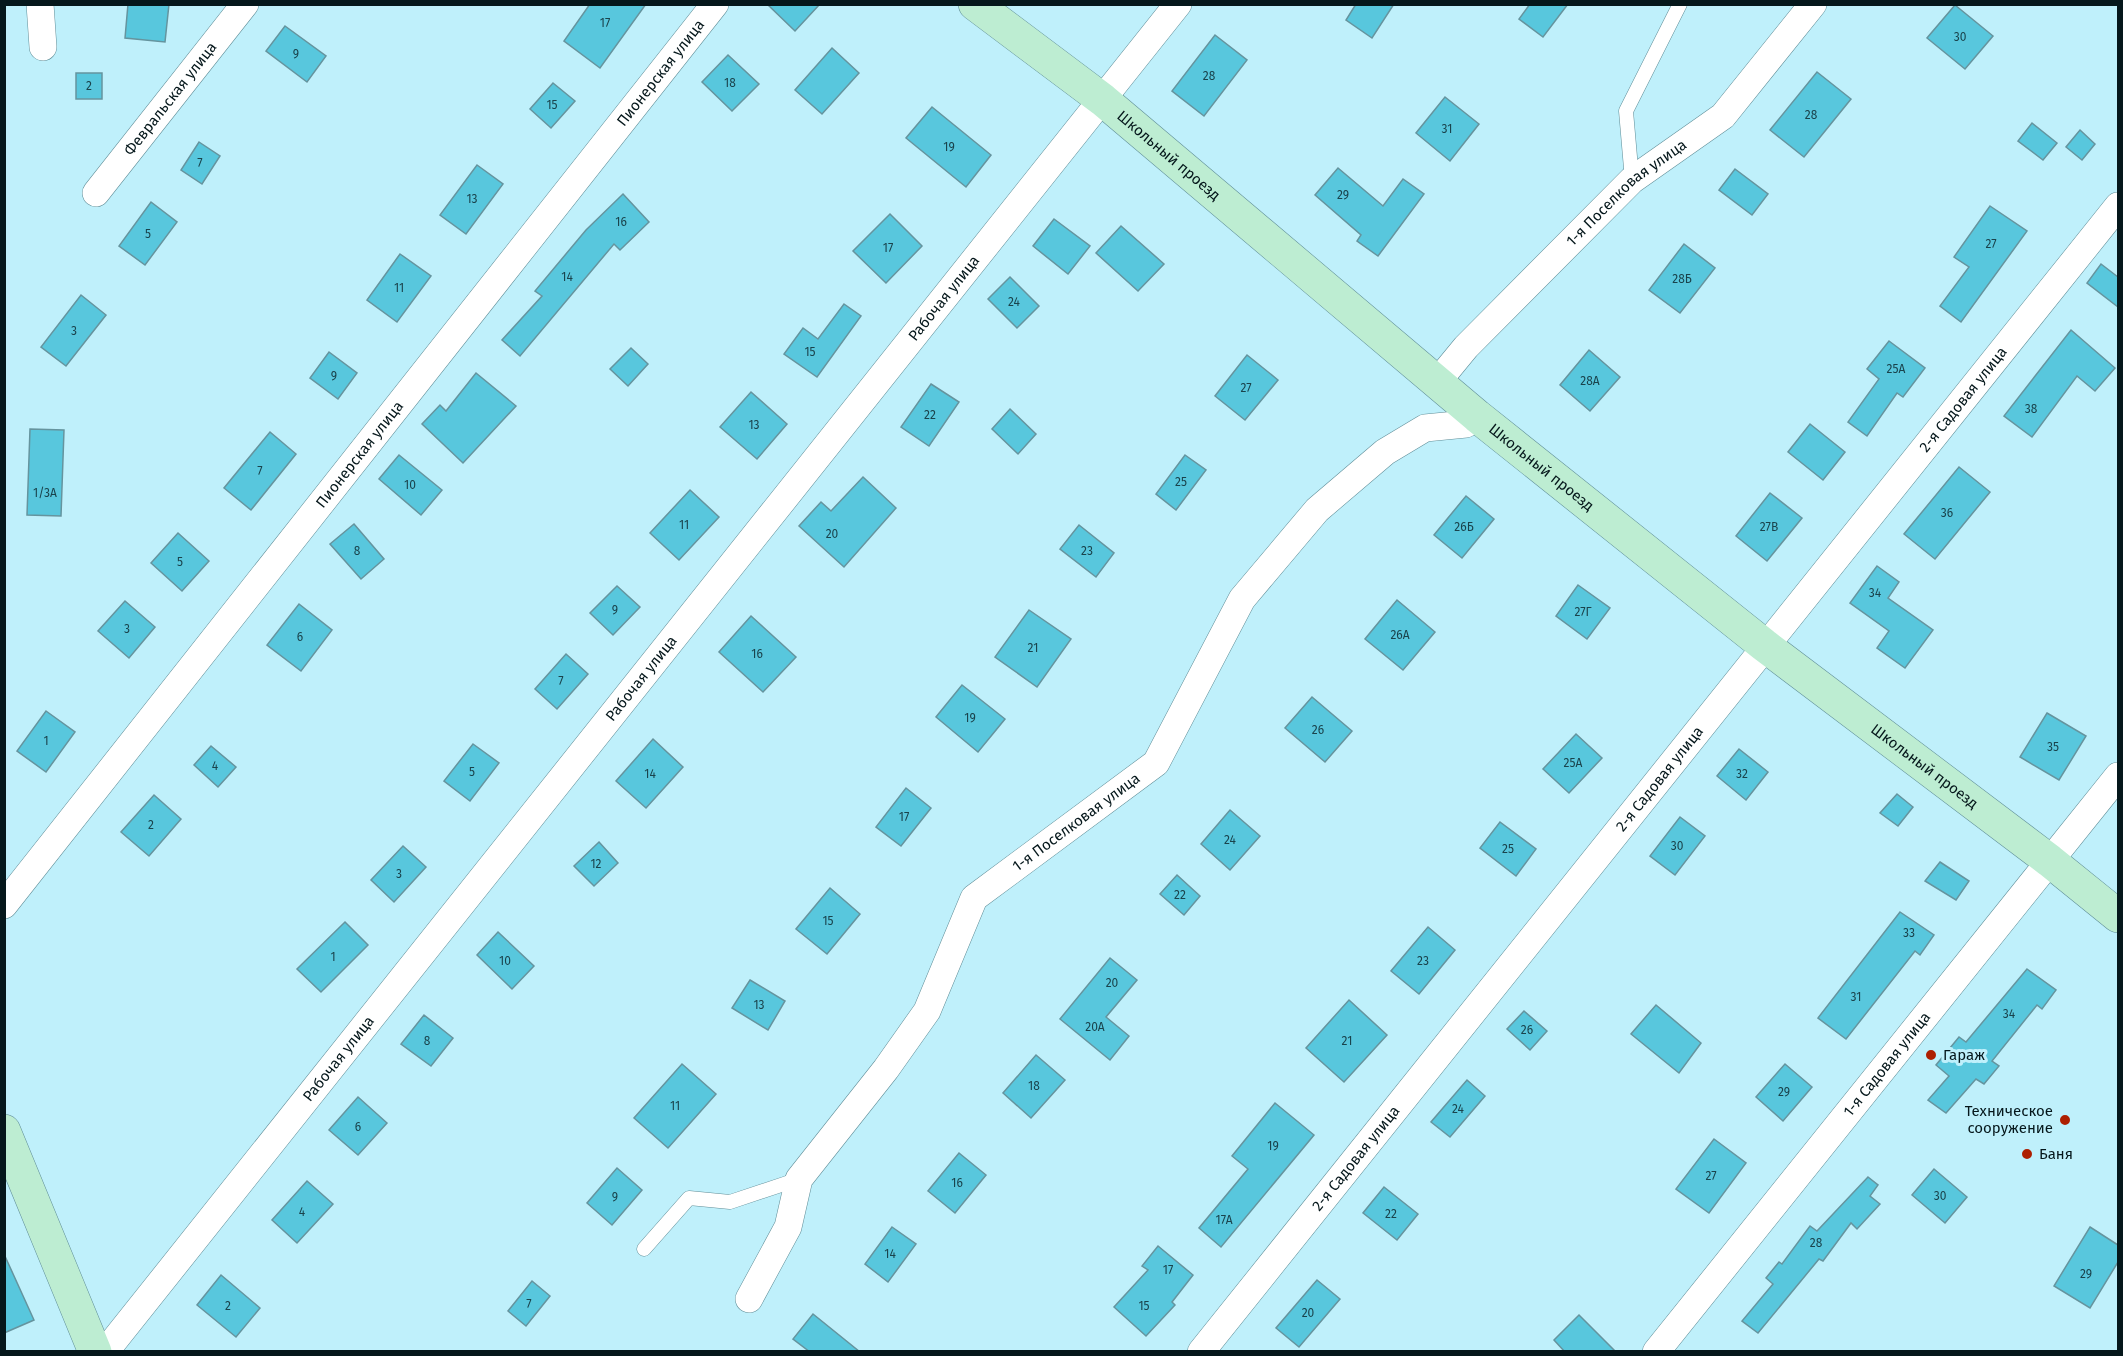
<svg xmlns="http://www.w3.org/2000/svg" width="2123" height="1356" viewBox="0 0 2123 1356" font-family="'Fira Sans',sans-serif">
	<style>
		.building { fill: #58c7dd; stroke: #65949e; stroke-width: 1.5 }
		.lines { fill: none; stroke-linecap: round; stroke-linejoin: round }
		.lane-casing { stroke: #608e98; stroke-width: 15 }
		.street-casing { stroke: #608e98; stroke-width: 28 }
		.secondary-casing { stroke: #608e98; stroke-width: 34 }
		.lane { stroke: #fff; stroke-width: 14 }
		.street { stroke: #fff; stroke-width: 27 }
		.secondary { stroke: #bdedd2; stroke-width: 33 }
		.poi-dot { fill: #ad1f00; stroke: #bff0fb; stroke-width: 2 }
		.labels { text-anchor: middle; stroke-width: 6; stroke-linejoin: round; paint-order: stroke }
		.number-label { font-size: 12px; fill: #1a434c }
		.street-label { font-size: 15px; fill: #05171b; stroke: #bff0fb }
		.poi-label { font-size: 15px; fill: #05171b; stroke: #bff0fb; text-anchor: start }
	</style>
	<rect width="100%" height="100%" fill="#bff0fb"/>
	<!-- building -->
	<g class="building">
		<polygon points="128,4 169,4 165,42 125,38"/>
		<polygon points="590,4 646,4 600,68 564,41"/>
		<polygon points="767,4 820,4 795,31"/>
		<polygon points="1356,4 1394,4 1372,38 1346,20"/>
		<polygon points="1530,4 1568,4 1543,37 1519,19"/>
		<polygon points="1955,5 1993,36 1965,69 1927,38"/>
		<polygon points="285,26 326,56 307,82 266,51"/>
		<polygon points="1215,35 1247,60 1204,116 1172,91"/>
		<polygon points="832,48 859,73 822,114 795,90"/>
		<polygon points="728,55 759,84 732,111 702,82"/>
		<polygon points="1817,72 1851,99 1804,157 1770,130"/>
		<rect x="76" y="73" width="26" height="26"/>
		<polygon points="553,83 575,101 551,128 530,109"/>
		<polygon points="1445,97 1479,124 1450,161 1416,133"/>
		<polygon points="932,107 991,155 966,187 906,138"/>
		<polygon points="2032,123 2057,143 2043,160 2018,141"/>
		<polygon points="2080,130 2095,144 2082,160 2066,147"/>
		<polygon points="199,142 220,156 202,184 181,170"/>
		<polygon points="477,165 503,184 466,234 440,215"/>
		<polygon points="1338,168 1383,206 1403,179 1424,194 1378,256 1357,241 1361,235 1315,195"/>
		<polygon points="1735,169 1768,194 1752,215 1719,190"/>
		<polygon points="623,194 649,222 620,250 614,244 520,356 502,340 542,296 535,291 586,230"/>
		<polygon points="151,202 177,222 145,265 119,246"/>
		<polygon points="1990,206 2027,231 1961,322 1940,306 1969,267 1954,257"/>
		<polygon points="890,214 922,246 886,283 853,251"/>
		<polygon points="1054,219 1090,246 1068,274 1033,246"/>
		<polygon points="1121,226 1164,264 1138,291 1096,253"/>
		<polygon points="1684,244 1715,268 1680,313 1649,290"/>
		<polygon points="400,254 431,276 397,322 367,300"/>
		<polygon points="2101,264 2118,277 2118,307 2087,283"/>
		<polygon points="1010,277 1039,306 1017,328 988,299"/>
		<polygon points="81,295 106,315 66,366 41,347"/>
		<polygon points="844,304 861,316 817,377 784,354 803,328 818,339"/>
		<polygon points="2071,330 2115,368 2095,391 2077,376 2032,437 2004,416"/>
		<polygon points="1889,341 1925,368 1903,397 1897,393 1867,436 1848,422 1879,379 1867,369"/>
		<polygon points="631,348 648,364 628,386 610,369"/>
		<polygon points="1589,350 1620,377 1590,411 1560,385"/>
		<polygon points="329,352 357,373 338,399 310,378"/>
		<polygon points="1247,355 1278,380 1245,420 1215,396"/>
		<polygon points="476,373 516,406 463,463 422,424 440,405 446,411"/>
		<polygon points="931,384 959,402 929,446 901,427"/>
		<polygon points="751,392 787,424 757,459 720,427"/>
		<polygon points="1010,409 1036,434 1018,454 992,429"/>
		<polygon points="1810,424 1845,452 1823,480 1788,452"/>
		<polygon points="30,429 64,430 61,516 27,515"/>
		<polygon points="270,432 296,454 251,510 224,488"/>
		<polygon points="399,455 442,490 421,515 379,479"/>
		<polygon points="1185,455 1206,470 1176,510 1156,494"/>
		<polygon points="1959,467 1990,492 1935,559 1904,534"/>
		<polygon points="863,477 896,508 844,567 799,526 821,502 831,511"/>
		<polygon points="690,490 719,517 679,560 650,533"/>
		<polygon points="1770,493 1802,518 1767,561 1736,536"/>
		<polygon points="1466,496 1494,519 1462,558 1434,535"/>
		<polygon points="354,524 384,559 361,579 330,544"/>
		<polygon points="1079,525 1114,553 1096,577 1060,549"/>
		<polygon points="178,533 209,561 182,591 151,563"/>
		<polygon points="1877,566 1899,582 1888,598 1933,630 1905,668 1877,648 1889,631 1850,603"/>
		<polygon points="1578,585 1610,608 1587,639 1556,616"/>
		<polygon points="617,586 640,607 613,635 590,613"/>
		<polygon points="1397,600 1435,632 1403,670 1365,639"/>
		<polygon points="125,601 155,627 129,658 98,631"/>
		<polygon points="299,604 332,630 301,671 267,645"/>
		<polygon points="1029,610 1071,639 1037,687 995,657"/>
		<polygon points="751,616 796,657 763,692 719,652"/>
		<polygon points="566,654 588,674 557,709 535,689"/>
		<polygon points="962,685 1005,719 978,752 936,717"/>
		<polygon points="1312,697 1352,731 1325,762 1285,728"/>
		<polygon points="46,711 75,732 46,772 17,751"/>
		<polygon points="2047,713 2086,736 2059,780 2020,757"/>
		<polygon points="1576,734 1602,758 1569,793 1543,769"/>
		<polygon points="653,739 683,767 646,808 616,781"/>
		<polygon points="473,744 499,763 470,801 444,781"/>
		<polygon points="211,746 236,767 218,787 194,765"/>
		<polygon points="1739,749 1768,772 1746,800 1717,776"/>
		<polygon points="906,788 931,808 901,846 876,827"/>
		<polygon points="1897,794 1913,807 1898,826 1880,813"/>
		<polygon points="154,795 181,819 149,856 121,832"/>
		<polygon points="1230,810 1260,836 1230,870 1201,844"/>
		<polygon points="1680,817 1705,836 1675,875 1650,856"/>
		<polygon points="1500,822 1536,849 1516,876 1480,848"/>
		<polygon points="599,842 618,863 594,886 574,866"/>
		<polygon points="403,846 426,867 394,902 371,880"/>
		<polygon points="1940,862 1969,881 1956,900 1925,881"/>
		<polygon points="1177,875 1200,896 1184,915 1160,894"/>
		<polygon points="830,888 860,914 827,954 796,929"/>
		<polygon points="1900,912 1934,935 1920,955 1915,951 1846,1039 1818,1018"/>
		<polygon points="345,922 368,945 321,992 297,969"/>
		<polygon points="1428,927 1455,950 1419,994 1391,971"/>
		<polygon points="498,932 534,966 512,989 477,955"/>
		<polygon points="1110,958 1137,980 1106,1017 1129,1036 1110,1060 1060,1019"/>
		<polygon points="2027,969 2056,990 2042,1009 2037,1005 1992,1061 1999,1066 1984,1084 1976,1079 1946,1113 1928,1100 1949,1076 1936,1065 1959,1037 1966,1042"/>
		<polygon points="750,980 785,1001 768,1030 732,1008"/>
		<polygon points="1349,1000 1387,1035 1344,1082 1306,1048"/>
		<polygon points="1656,1005 1701,1043 1679,1073 1631,1034"/>
		<polygon points="1524,1011 1547,1031 1530,1050 1507,1029"/>
		<polygon points="424,1015 453,1038 431,1066 401,1044"/>
		<polygon points="1036,1055 1065,1080 1031,1118 1003,1093"/>
		<polygon points="682,1064 716,1094 668,1148 634,1118"/>
		<polygon points="1785,1064 1812,1087 1783,1121 1756,1097"/>
		<polygon points="1467,1080 1485,1096 1450,1137 1431,1122"/>
		<polygon points="358,1097 387,1123 358,1155 329,1130"/>
		<polygon points="1275,1103 1314,1135 1221,1247 1199,1228 1248,1169 1232,1156"/>
		<polygon points="1714,1139 1746,1163 1709,1213 1676,1189"/>
		<polygon points="959,1153 986,1175 955,1213 928,1191"/>
		<polygon points="617,1168 642,1190 612,1225 587,1203"/>
		<polygon points="1934,1169 1967,1197 1945,1223 1912,1195"/>
		<polygon points="1868,1177 1878,1185 1870,1196 1880,1204 1857,1229 1851,1223 1823,1261 1819,1259 1758,1333 1742,1321 1773,1284 1766,1278 1779,1262 1782,1264 1810,1226 1817,1231"/>
		<polygon points="307,1181 333,1204 297,1243 272,1220"/>
		<polygon points="1384,1187 1418,1214 1397,1240 1363,1213"/>
		<polygon points="892,1227 916,1244 888,1282 865,1264"/>
		<polygon points="2090,1227 2118,1245 2118,1262 2090,1308 2054,1286"/>
		<polygon points="1158,1246 1193,1275 1172,1302 1175,1305 1146,1336 1114,1307 1148,1270 1142,1266"/>
		<polygon points="4,1254 34,1320 4,1333"/>
		<polygon points="221,1275 260,1308 236,1337 197,1305"/>
		<polygon points="1317,1280 1340,1299 1299,1347 1276,1328"/>
		<polygon points="532,1281 550,1296 526,1326 508,1311"/>
		<polygon points="813,1314 860,1352 810,1352 793,1339"/>
		<polygon points="1579,1315 1616,1352 1565,1352 1554,1340"/>
	</g>
	<g class="lines">
		<defs>
			<g id="lane">
				<polyline points="1632,180 1626,111 1680,4"/>
				<polyline points="644,1249 689,1198 730,1202 799,1179"/>
			</g>
			<g id="street">
				<polyline points="40,4 43,47"/>
				<path id="s1" d="M96,193L245,4"/>
				<path id="s2" d="M1438,381L1466,347L1632,180L1723,116L1813,4"/>
				<path id="s3" d="M4,905L715,4"/>
				<path id="s4" d="M749,1299L788,1227L799,1179L886,1069L927,1011L974,898L1156,763L1242,599L1317,510L1385,452L1425,428L1466,424L1477,416"/>
				<path id="s5" d="M105,1352L1178,4"/>
				<path id="s6" d="M1201,1352L2118,206"/>
				<path id="s7" d="M1656,1352L2118,776"/>
			</g>
			<g id="secondary">
				<path id="s8" d="M975,4L1103,100L1477,416L1764,645L2050,861L2118,916"/>
				<polyline points="4,1131 95,1352"/>
			</g>
		</defs>
		<!-- lane casing -->
		<use href="#lane" class="lane-casing"/>
		<!-- street casing -->
		<use href="#street" class="street-casing"/>
		<!-- secondary casing -->
		<use href="#secondary" class="secondary-casing"/>
		<!-- lane -->
		<use href="#lane" class="lane"/>
		<!-- street -->
		<use href="#street" class="street"/>
		<!-- secondary -->
		<use href="#secondary" class="secondary"/>
	</g>
	<!-- markers -->
	<g class="poi-dot">
		<circle cx="1931" cy="1055" r="6"/>
		<circle cx="2065" cy="1120" r="6"/>
		<circle cx="2027" cy="1154" r="6"/>
	</g>
	<g class="labels">
		<!-- number labels -->
		<g class="number-label">
			<text x="605" y="27">17</text>
			<text x="1960" y="41">30</text>
			<text x="296" y="58">9</text>
			<text x="1209" y="80">28</text>
			<text x="730" y="87">18</text>
			<text x="89" y="90">2</text>
			<text x="552" y="109">15</text>
			<text x="1811" y="119">28</text>
			<text x="1447" y="133">31</text>
			<text x="949" y="151">19</text>
			<text x="200" y="167">7</text>
			<text x="1343" y="199">29</text>
			<text x="472" y="203">13</text>
			<text x="621" y="226">16</text>
			<text x="148" y="238">5</text>
			<text x="1991" y="248">27</text>
			<text x="888" y="252">17</text>
			<text x="567" y="281">14</text>
			<text x="1682" y="283">28Б</text>
			<text x="399" y="292">11</text>
			<text x="1014" y="306">24</text>
			<text x="74" y="335">3</text>
			<text x="810" y="356">15</text>
			<text x="1896" y="373">25А</text>
			<text x="334" y="380">9</text>
			<text x="1590" y="385">28А</text>
			<text x="1246" y="392">27</text>
			<text x="2031" y="413">38</text>
			<text x="930" y="419">22</text>
			<text x="754" y="429">13</text>
			<text x="260" y="475">7</text>
			<text x="1181" y="486">25</text>
			<text x="410" y="489">10</text>
			<text x="45" y="497">1/3А</text>
			<text x="1947" y="517">36</text>
			<text x="684" y="529">11</text>
			<text x="1464" y="531">26Б</text>
			<text x="1769" y="531">27В</text>
			<text x="832" y="538">20</text>
			<text x="357" y="555">8</text>
			<text x="1087" y="555">23</text>
			<text x="180" y="566">5</text>
			<text x="1875" y="597">34</text>
			<text x="615" y="614">9</text>
			<text x="1583" y="616">27Г</text>
			<text x="127" y="633">3</text>
			<text x="1400" y="639">26А</text>
			<text x="300" y="641">6</text>
			<text x="1033" y="652">21</text>
			<text x="757" y="658">16</text>
			<text x="561" y="685">7</text>
			<text x="970" y="722">19</text>
			<text x="1318" y="734">26</text>
			<text x="46" y="745">1</text>
			<text x="2053" y="751">35</text>
			<text x="1573" y="767">25А</text>
			<text x="215" y="770">4</text>
			<text x="472" y="776">5</text>
			<text x="650" y="778">14</text>
			<text x="1742" y="778">32</text>
			<text x="904" y="821">17</text>
			<text x="151" y="829">2</text>
			<text x="1230" y="844">24</text>
			<text x="1677" y="850">30</text>
			<text x="1508" y="853">25</text>
			<text x="596" y="868">12</text>
			<text x="399" y="878">3</text>
			<text x="1180" y="899">22</text>
			<text x="828" y="925">15</text>
			<text x="1909" y="937">33</text>
			<text x="333" y="961">1</text>
			<text x="505" y="965">10</text>
			<text x="1423" y="965">23</text>
			<text x="1112" y="987">20</text>
			<text x="1856" y="1001">31</text>
			<text x="759" y="1009">13</text>
			<text x="2009" y="1018">34</text>
			<text x="1095" y="1031">20А</text>
			<text x="1527" y="1034">26</text>
			<text x="427" y="1045">8</text>
			<text x="1347" y="1045">21</text>
			<text x="1034" y="1090">18</text>
			<text x="1784" y="1096">29</text>
			<text x="675" y="1110">11</text>
			<text x="1458" y="1113">24</text>
			<text x="358" y="1131">6</text>
			<text x="1273" y="1150">19</text>
			<text x="1711" y="1180">27</text>
			<text x="957" y="1187">16</text>
			<text x="1940" y="1200">30</text>
			<text x="615" y="1201">9</text>
			<text x="302" y="1216">4</text>
			<text x="1391" y="1218">22</text>
			<text x="1224" y="1224">17А</text>
			<text x="1816" y="1247">28</text>
			<text x="890" y="1258">14</text>
			<text x="1168" y="1274">17</text>
			<text x="2086" y="1278">29</text>
			<text x="529" y="1308">7</text>
			<text x="228" y="1310">2</text>
			<text x="1144" y="1310">15</text>
			<text x="1308" y="1317">20</text>
		</g>
		<!-- street labels -->
		<g class="street-label">
			<text dy="5" stroke="none"><textPath href="#s3" startOffset="1060">Пионерская улица</textPath></text>
			<text dy="5" stroke="none"><textPath href="#s1" startOffset="120">Февральская улица</textPath></text>
			<text dy="5" stroke="none"><textPath href="#s8" startOffset="246">Школьный проезд</textPath></text>
			<text dy="5" stroke="none"><textPath href="#s2" startOffset="267">1-я Поселковая улица</textPath></text>
			<text dy="5" stroke="none"><textPath href="#s5" startOffset="1347">Рабочая улица</textPath></text>
			<text dy="5" stroke="none"><textPath href="#s6" startOffset="1220">2-я Садовая улица</textPath></text>
			<text dy="5" stroke="none"><textPath href="#s3" startOffset="574">Пионерская улица</textPath></text>
			<text dy="5" stroke="none"><textPath href="#s8" startOffset="732">Школьный проезд</textPath></text>
			<text dy="5" stroke="none"><textPath href="#s5" startOffset="861">Рабочая улица</textPath></text>
			<text dy="5" stroke="none"><textPath href="#s8" startOffset="1218">Школьный проезд</textPath></text>
			<text dy="5" stroke="none"><textPath href="#s6" startOffset="734">2-я Садовая улица</textPath></text>
			<text dy="5" stroke="none"><textPath href="#s4" startOffset="592">1-я Поселковая улица</textPath></text>
			<text dy="5" stroke="none"><textPath href="#s5" startOffset="375">Рабочая улица</textPath></text>
			<text dy="5" stroke="none"><textPath href="#s7" startOffset="369">1-я Садовая улица</textPath></text>
			<text dy="5" stroke="none"><textPath href="#s6" startOffset="248">2-я Садовая улица</textPath></text>
		</g>
		<!-- poi labels -->
		<g class="poi-label">
			<text x="1943" y="1060">Гараж</text>
			<text x="2053" y="1116" text-anchor="end">Техническое<tspan x="2053" dy="17">сооружение</tspan></text>
			<text x="2039" y="1159">Баня</text>
		</g>
	</g>
	<!-- border -->
	<rect width="2123" height="1356" fill="none" stroke="#05171b" stroke-width="12"/>
</svg>
